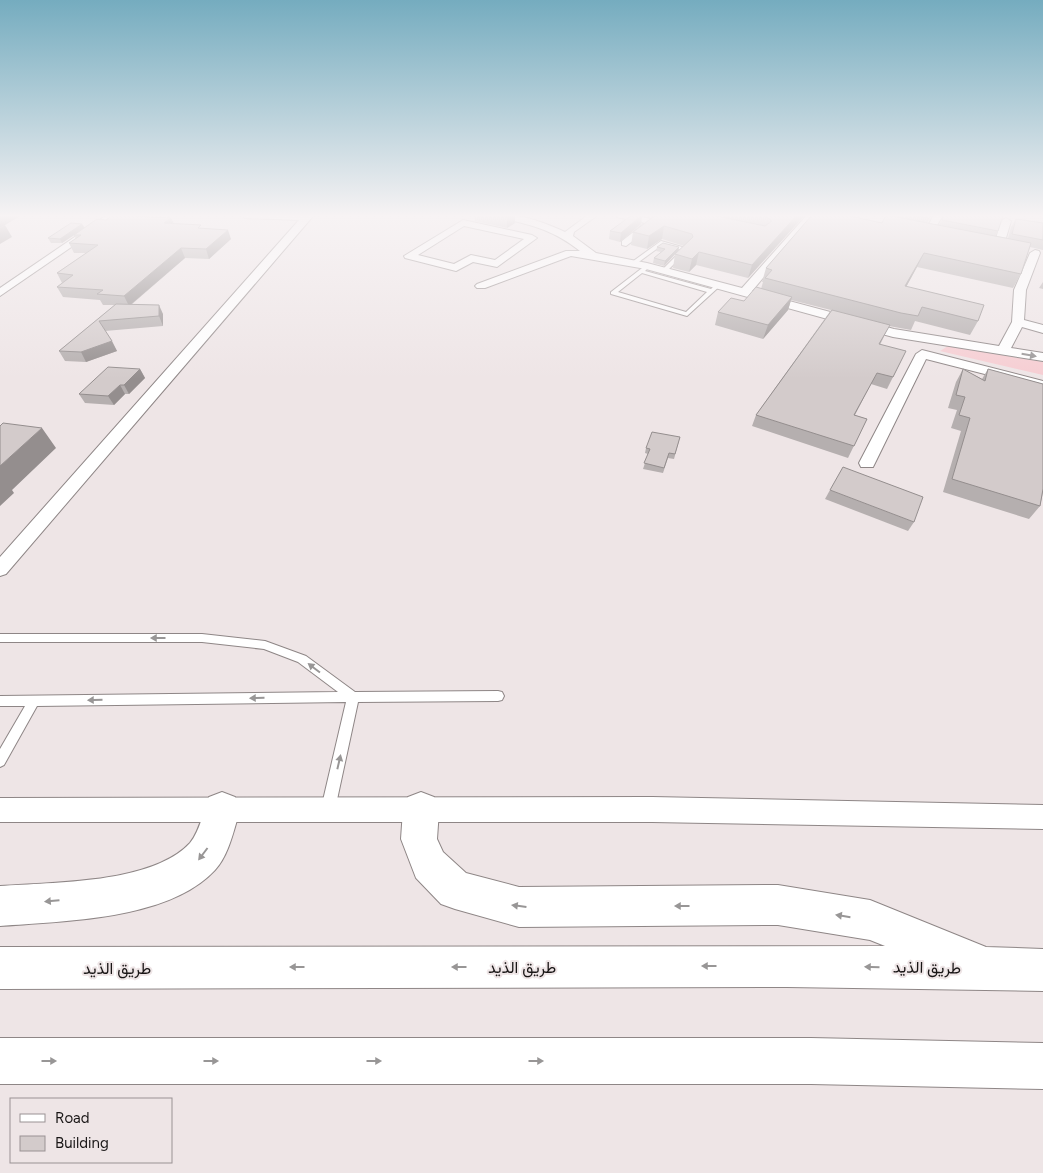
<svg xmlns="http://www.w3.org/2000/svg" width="1043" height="1173" viewBox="0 0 1043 1173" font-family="Figtree,Vazirmatn,sans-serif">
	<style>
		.green { fill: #f6cdd2 }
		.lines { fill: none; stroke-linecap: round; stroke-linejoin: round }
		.lane-casing { stroke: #8e8686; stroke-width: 2 }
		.street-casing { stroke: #8e8686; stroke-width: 2 }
		.highway-casing { stroke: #8e8686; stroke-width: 2 }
		.lane { fill: #fff; fill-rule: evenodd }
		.street { fill: #fff; fill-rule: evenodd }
		.highway { fill: #fff; fill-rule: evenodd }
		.wall { fill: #b5afaf }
		.shaded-wall { fill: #948e8e }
		.building { fill: #d3cbcb; stroke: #948e8e }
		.oneway { fill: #989696 }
		.labels { text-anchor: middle; stroke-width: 4; stroke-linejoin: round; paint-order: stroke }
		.near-street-label { font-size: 16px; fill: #191616; stroke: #eee5e6 }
	</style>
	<rect width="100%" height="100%" fill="#eee5e6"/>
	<!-- green -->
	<polygon class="green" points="948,346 1043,362 1043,375 940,351"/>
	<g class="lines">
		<defs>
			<g id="lane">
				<polygon points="661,241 689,249 666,272 661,271 682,250 662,245 636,264 632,264 632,262"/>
				<path d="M646,265L649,267L645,271L711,289L716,284L721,285L687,316L611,294V292ZM642,273L707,292L686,312L618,292Z"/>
				<polygon points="0,634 202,634 265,641 306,656 355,692 498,691 502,692 504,696 502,700 498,701 358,702 335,809 333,814 328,815 323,814 321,809 346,702 37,706 4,765 0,767 0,749 25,706 0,706 0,696 338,692 298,662 264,649 202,642 0,642"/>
			</g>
			<g id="street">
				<polygon points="107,215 118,215 0,296 0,288"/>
				<polygon points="240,215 314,215 6,574 0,576 0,557 299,220 245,218"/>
				<path d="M495,215C519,213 544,222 565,232L588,215H598L574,232L573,236L596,253L647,263L742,288L807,215H816L752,291L894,329L999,346L1012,322L1014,290L1030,253L1035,250L1039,251L1040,253L1026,290L1024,320L1043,325V333L1022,327L1011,348L1043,353V361L893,337L646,269L571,256L485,288H477L475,286L477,284L566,251H580C552,229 531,225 497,217Z"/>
				<polygon points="616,215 632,215 656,220 658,222 626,246 622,245 622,241 645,223 617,217"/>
				<polygon points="934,215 943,215 932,234 913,232 908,229 913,226 926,229"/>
				<polygon points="1006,218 1011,221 1003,248 980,245 979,243 984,240 995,242 1001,221"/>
				<path d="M463,220L532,235L537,238L497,267L473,262L456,271L405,258L404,256ZM464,226L524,239L495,260L471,255L454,264L418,255Z"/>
				<polygon points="922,350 1043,381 1043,389 926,359 875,463 873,467 861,467 859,463 916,354"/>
				<polygon points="652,797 1043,805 1043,829 652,822 0,822 0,798"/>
			</g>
			<g id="highway">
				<path d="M222,792L235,797L240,810C234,829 229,855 215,870C169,920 64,921 0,926V886C53,882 152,884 190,843C200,831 203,812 209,797Z"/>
				<polygon points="421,792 434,797 439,810 437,839 443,852 466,873 519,887 778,885 870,900 986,947 1043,949 1043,991 787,987 0,989 0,947 885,946 870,940 778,925 519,927 455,909 441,904 416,878 401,839 403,810 408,797"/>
				<polygon points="0,1038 811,1038 1043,1043 1043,1089 811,1084 0,1084"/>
			</g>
		</defs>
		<!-- lane casing -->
		<use href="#lane" class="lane-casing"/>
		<!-- street casing -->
		<use href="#street" class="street-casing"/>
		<!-- highway casing -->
		<use href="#highway" class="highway-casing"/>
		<!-- lane -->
		<use href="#lane" class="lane"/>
		<!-- street -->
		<use href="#street" class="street"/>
		<!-- highway -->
		<use href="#highway" class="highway"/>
	</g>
	<!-- wall -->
	<g class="wall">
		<polygon points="474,215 515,215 515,223 507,228 475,221"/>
		<polygon points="632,215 805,215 748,278 696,265 689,272 673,268 675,254 684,246 662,239 647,249 631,245 633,232 652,217 642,216 641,224 620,242 609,239 610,231"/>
		<polygon points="812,215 849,215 848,216 882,223 887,215 932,215 927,223 939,225 944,216 943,215 997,215 998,231 996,236 1008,238 1011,227 1016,219 1043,223 1043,250 1030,247 1021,274 1013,288 917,267 906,287 978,321 970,335 915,321 911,330 889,326 880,345 906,351 887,389 871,384 855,415 867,419 848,458 752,426 756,415 831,310 791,300 788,310 763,339 715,325 718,312 744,301 761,289 763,282 762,282 766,268"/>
		<polygon points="171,218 174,224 203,229 231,239 209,259 185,258 131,305 163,314 163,326 105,331 117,351 86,362 65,361 59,351 115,305 103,305 100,300 63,297 57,287 62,283 57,273 86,253 74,253 69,243 76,239 74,235 62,243 51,243 48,238 82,224 84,228 106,220"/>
		<polygon points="657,247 679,247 678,251 664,266 653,263 654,258 661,252 656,251"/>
		<polygon points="1043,282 1043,289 1039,288"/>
		<polygon points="140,369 145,378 129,394 125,394 114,405 85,403 79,394"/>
		<polygon points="963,369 982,379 988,369 1043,384 1043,492 1040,506 1029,519 943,492 961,431 951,428 957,410 948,408 956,382"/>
		<polygon points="680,437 674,459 668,458 663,473 643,469 648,454 645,453 646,448"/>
		<polygon points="830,490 914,522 908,531 825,499"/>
	</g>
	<!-- shaded-wall -->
	<g class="shaded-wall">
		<polygon points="0,215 22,215 0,228"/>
		<polygon points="507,215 515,215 515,223 507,228"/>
		<polygon points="642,215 641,224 620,242 621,233"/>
		<polygon points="797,215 805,215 748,278 752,265"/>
		<polygon points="171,218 175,227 164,223"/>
		<polygon points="82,224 85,228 62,243 60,239"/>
		<polygon points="5,225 12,237 0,244 0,228"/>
		<polygon points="664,226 662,239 647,249 649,236"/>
		<polygon points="228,230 231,239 209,259 206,249"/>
		<polygon points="679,247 678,251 664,266 665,261"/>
		<polygon points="181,248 185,258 129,306 124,296"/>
		<polygon points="699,252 696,265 689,272 692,259"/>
		<polygon points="924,253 917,267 899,300 905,286"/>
		<polygon points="792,297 788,310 763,339 768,325"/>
		<polygon points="159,305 163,314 163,326 159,316"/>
		<polygon points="112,341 117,351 86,362 81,352"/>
		<polygon points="140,369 145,378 129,394 124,385"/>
		<polygon points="120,385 125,394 114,405 108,396"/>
		<polygon points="42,428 56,448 12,490 14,493 0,506 0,466"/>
	</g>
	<!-- building -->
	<g class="building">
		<polygon points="113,215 171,218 164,223 201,225 198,228 228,230 206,249 181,248 124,296 97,294 103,290 57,287 73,275 57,273 98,245 69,243 81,235 74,235 97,219 106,220"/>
		<polygon points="632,215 642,215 621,233 610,231"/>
		<polygon points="656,215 712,215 765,226 772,221 766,216 757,215 797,215 752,265 699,252 692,259 675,254 693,237 692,234 664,226 649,236 633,232"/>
		<polygon points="812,215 846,215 845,215 882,223 886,215 1031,243 1021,274 924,253 905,286 984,305 978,321 922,307 918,316 901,313 765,278 772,270 766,268"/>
		<polygon points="909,215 931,215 929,218"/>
		<polygon points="944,215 997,215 1003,216 998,231 942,220"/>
		<polygon points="1016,219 1043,223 1043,240 1012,234"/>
		<polygon points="71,223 82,224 60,239 48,238"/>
		<polygon points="663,243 679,247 665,261 654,258 665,249 657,247"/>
		<polygon points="756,287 792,297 768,325 718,312 731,298 744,301"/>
		<polygon points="116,304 159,305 159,316 99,321 112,341 81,352 59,351"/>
		<polygon points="832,310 890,325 879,344 906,351 893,377 877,373 854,415 867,419 854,446 756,415"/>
		<polygon points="108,367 140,369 124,385 120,385 108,396 79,394"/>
		<polygon points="963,369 985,381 988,369 1043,384 1043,489 1040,506 952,479 970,418 959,415 965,397 956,395"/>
		<polygon points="3,423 42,428 0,466 0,426"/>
		<polygon points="652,432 680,437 675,454 669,453 664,468 644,463 650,449 646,448"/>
		<polygon points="843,467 923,497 914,522 830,490"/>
	</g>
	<!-- one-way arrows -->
	<defs><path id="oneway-solid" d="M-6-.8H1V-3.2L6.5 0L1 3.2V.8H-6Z" transform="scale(1.25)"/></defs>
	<g class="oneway">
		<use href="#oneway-solid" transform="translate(1029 355) rotate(10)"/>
		<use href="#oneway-solid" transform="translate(158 638) rotate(-180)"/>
		<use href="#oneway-solid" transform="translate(314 668) rotate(-143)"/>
		<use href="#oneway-solid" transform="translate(257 698) rotate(179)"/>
		<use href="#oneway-solid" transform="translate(95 700) rotate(179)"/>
		<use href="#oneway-solid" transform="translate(339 762) rotate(-77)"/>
		<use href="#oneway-solid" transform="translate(203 854) rotate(127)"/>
		<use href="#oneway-solid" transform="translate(52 901) rotate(175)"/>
		<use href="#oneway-solid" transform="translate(519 906) rotate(-173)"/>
		<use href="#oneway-solid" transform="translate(682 906) rotate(180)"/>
		<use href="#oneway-solid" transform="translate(843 916) rotate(-171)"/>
		<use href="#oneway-solid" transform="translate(709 966) rotate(180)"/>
		<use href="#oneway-solid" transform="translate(297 967) rotate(180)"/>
		<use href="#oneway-solid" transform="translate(459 967) rotate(180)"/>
		<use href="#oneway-solid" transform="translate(872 967) rotate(-179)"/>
		<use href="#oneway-solid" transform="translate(49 1061)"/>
		<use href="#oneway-solid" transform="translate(211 1061)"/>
		<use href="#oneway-solid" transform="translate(374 1061)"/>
		<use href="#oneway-solid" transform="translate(536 1061)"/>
	</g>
	<!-- sky -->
	<linearGradient id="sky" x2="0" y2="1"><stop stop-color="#75acbf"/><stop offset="0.57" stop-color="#f7f3f4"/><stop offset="1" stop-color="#f7f3f4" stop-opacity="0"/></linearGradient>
	<rect width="1043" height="379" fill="url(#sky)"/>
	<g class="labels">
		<!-- near-street labels -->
		<g class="near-street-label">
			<text x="522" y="973">طريق الذيد</text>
			<text transform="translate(927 967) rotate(1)" y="6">طريق الذيد</text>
			<text x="117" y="974">طريق الذيد</text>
		</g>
	</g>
	<!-- legend -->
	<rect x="10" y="1098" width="162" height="65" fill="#eee5e6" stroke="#999293"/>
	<rect x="20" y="1114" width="25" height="8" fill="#ffffff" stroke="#999293"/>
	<text x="55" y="1123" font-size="15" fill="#191616">Road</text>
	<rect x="20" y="1136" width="25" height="15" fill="#d3cbcb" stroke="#999293"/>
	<text x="55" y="1148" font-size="15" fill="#191616">Building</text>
</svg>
